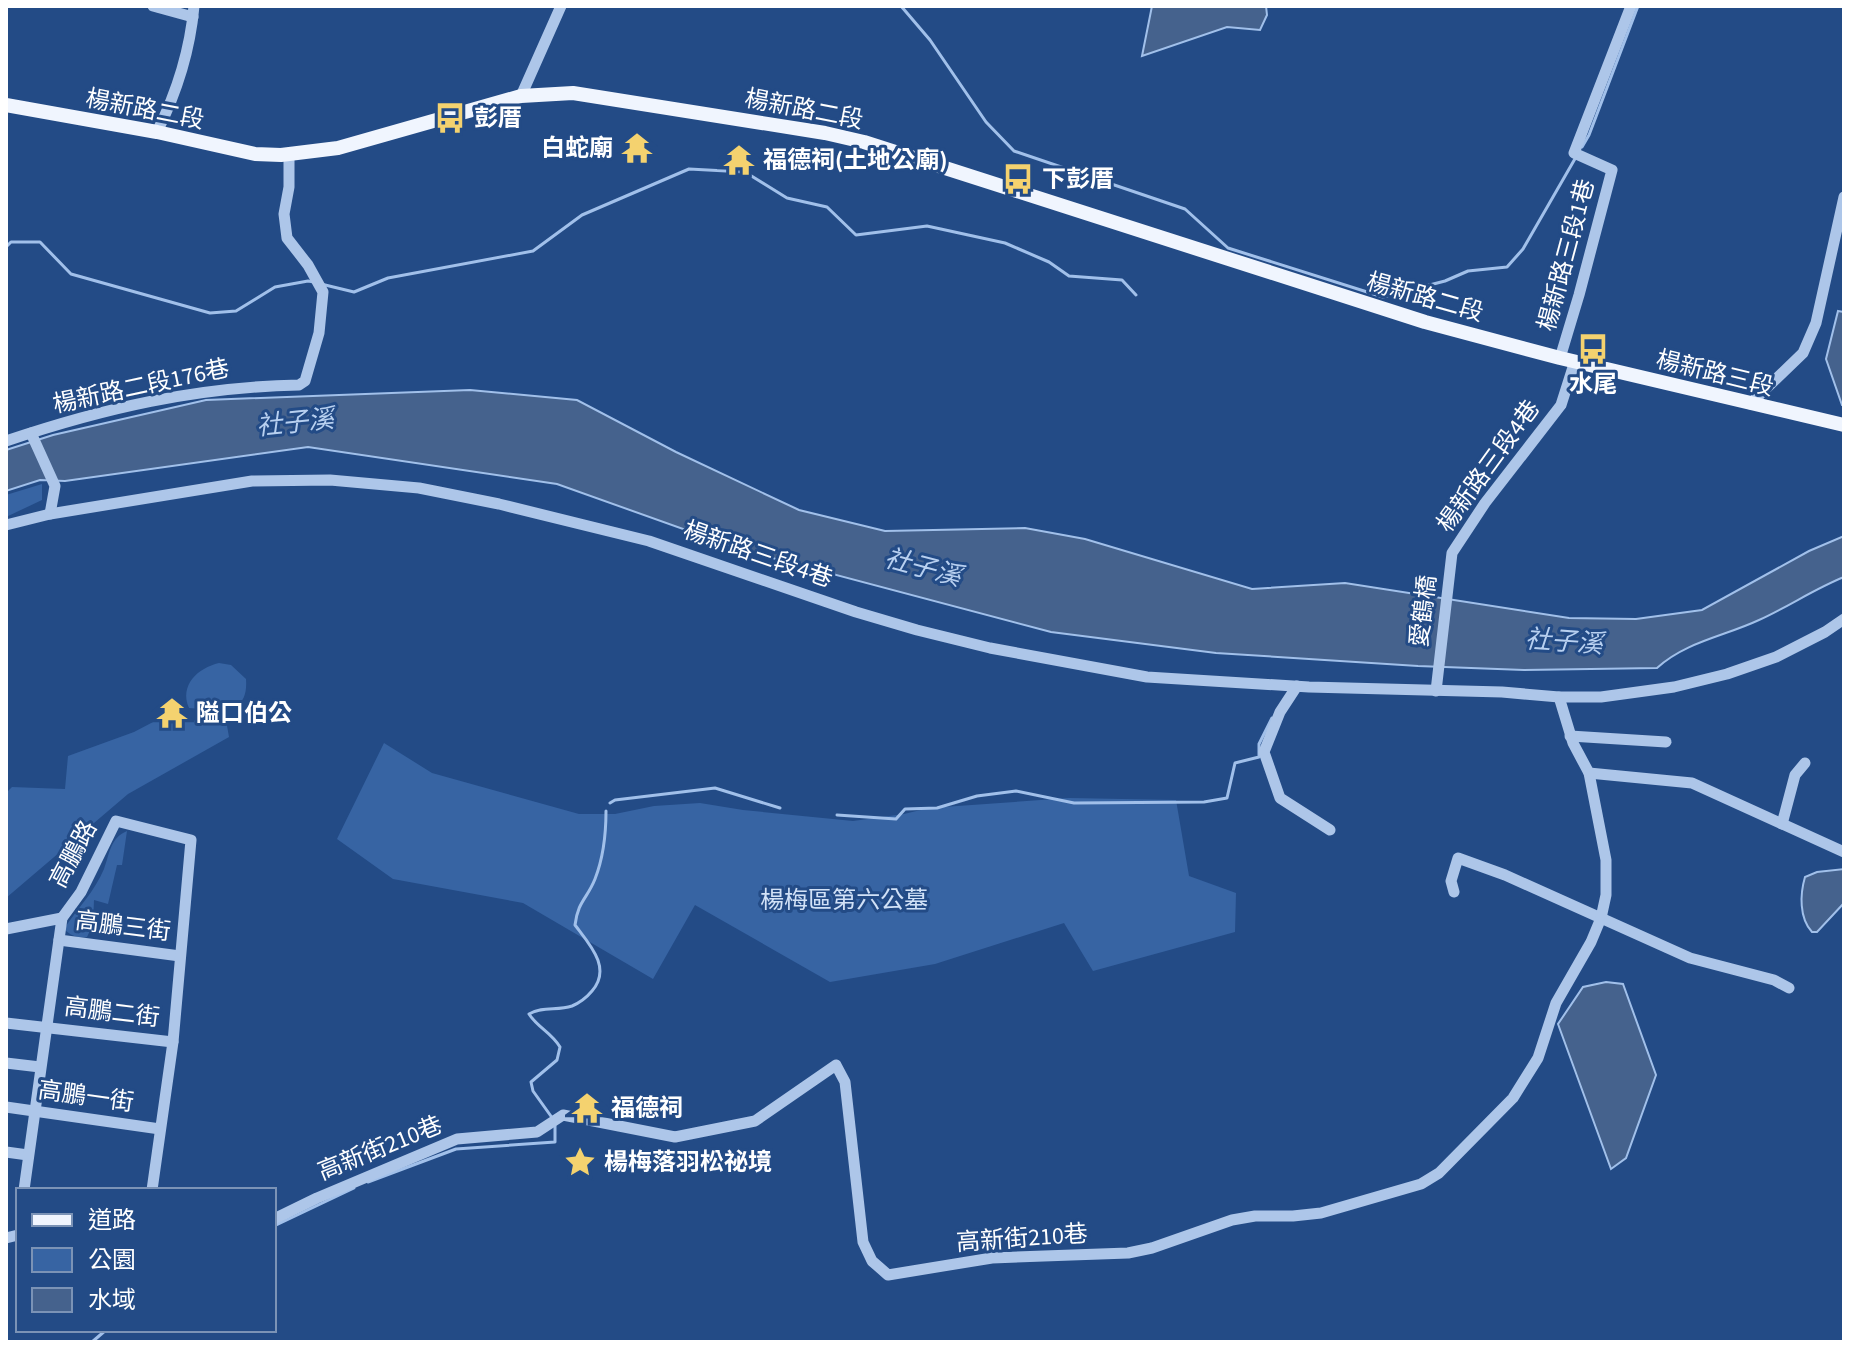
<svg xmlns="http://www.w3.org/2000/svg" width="1850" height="1348" viewBox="0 0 1850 1348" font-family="'Source Sans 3','Noto Sans TC',sans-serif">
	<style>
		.green { fill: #3764a3 }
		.water { fill: #45628d; stroke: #a1c0ea; stroke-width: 2 }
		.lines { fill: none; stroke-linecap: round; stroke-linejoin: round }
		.stream { stroke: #a1c0ea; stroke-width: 3 }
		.minor { stroke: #adc6e9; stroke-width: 11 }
		.major { stroke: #f0f5fe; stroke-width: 14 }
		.labels { text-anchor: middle; stroke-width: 6; stroke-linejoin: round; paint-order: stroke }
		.street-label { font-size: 24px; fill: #fff; stroke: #234b86 }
		.poi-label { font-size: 24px; font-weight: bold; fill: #fff; stroke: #234b86; text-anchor: start }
		.park-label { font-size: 24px; fill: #d1e1f7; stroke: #234b86 }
		.water-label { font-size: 26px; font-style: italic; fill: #b8d0f0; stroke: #234b86 }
	</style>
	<rect width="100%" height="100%" fill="#234b86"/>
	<!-- green -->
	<g class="green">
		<polygon points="42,484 42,500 6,517 6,495"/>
		<path d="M219,663L231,665L246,679C249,718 216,710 189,708C179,685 198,668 219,663Z"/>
		<polygon points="226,720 229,737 128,794 6,898 6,793 12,787 65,789 68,756 134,732 155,721"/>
		<polygon points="384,743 432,773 579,814 615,814 654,806 700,803 743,810 853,821 904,814 929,808 1069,798 1176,800 1189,876 1236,893 1235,932 1093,971 1064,923 935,964 830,982 695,905 653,979 523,903 393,879 337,839"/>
		<path d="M127,831L122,865H117L108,904L94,900L93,924L87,937C77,938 71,936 64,929C77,909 95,891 104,869C110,853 110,838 127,831Z"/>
	</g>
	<!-- water -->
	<g class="water">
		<polygon points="1152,6 1266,6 1267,15 1260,30 1227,27 1142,56"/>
		<polygon points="1838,311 1844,312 1844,405 1842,405 1826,359"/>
		<path d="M470,390L577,400L676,452L799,510L885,531L1025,528L1085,539L1252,589L1345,583L1569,618L1636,619L1702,610L1809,551L1844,536V577C1814,589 1788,607 1759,620C1725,636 1685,642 1657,668L1524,670L1418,666L1216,653L1051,632L742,550L557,484L308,447L65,481L40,480L6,491V450L53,435L206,400Z"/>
		<path d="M1844,869V903L1817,932H1812C1799,918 1800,894 1805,877L1817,872Z"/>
		<polygon points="1606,982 1623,984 1656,1075 1626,1158 1611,1169 1558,1024 1583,987"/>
	</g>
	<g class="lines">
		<!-- stream -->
		<g class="stream">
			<polyline points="901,6 930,40 986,122 1014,151 1185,209 1228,248 1383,297 1445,281 1468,271 1507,267 1523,249 1576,157"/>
			<polyline points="1582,147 1589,135 1638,6"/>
			<polyline points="6,247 11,242 40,242 71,274 210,313 236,311 275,287 308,281 314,282"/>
			<polyline points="321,284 354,292 388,278 533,251 582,215 689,169 745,172 787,198 827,207 856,235 927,226 1005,243 1049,262 1069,276 1122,280 1136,295"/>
			<polyline points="610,803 615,800 715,788 780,808"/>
			<polyline points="837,815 896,819 905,809 937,808 977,796 1016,791 1074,803 1204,802 1227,798 1235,763 1259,757 1259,744 1272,718"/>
			<path d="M553,1119L533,1091L531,1082L557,1060L560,1047C551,1032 538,1028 529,1014C543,1006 557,1011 572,1006C579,1003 587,997 592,991C612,968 590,945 575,925C578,901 587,899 595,879C604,856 606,835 606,811"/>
			<polyline points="368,1182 456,1149 555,1142 555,1126"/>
			<polyline points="274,1226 354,1188"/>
			<polyline points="92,1342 106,1330"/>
		</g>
		<!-- minor -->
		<g class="minor">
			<polyline points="153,6 193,17"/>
			<polyline points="521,96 561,6"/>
			<path d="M157,132C177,92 190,51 194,6"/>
			<polyline points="1560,358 1579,295 1612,170 1574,153 1631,6"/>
			<polyline points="1750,404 1803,353 1816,323 1844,197"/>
			<polyline points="31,433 55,486 50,514"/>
			<path d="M6,441C104,408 196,387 299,385L305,381L319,333L323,292L308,265L287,238L284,214L289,187V154"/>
			<polyline points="6,525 50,514 252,481 330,480 419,488 499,504 649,541 856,612 917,630 990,648 1147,677 1309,687 1502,692 1559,697 1601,697 1674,687 1727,674 1776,657 1825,632 1844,619"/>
			<polyline points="1297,686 1280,712 1264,752 1280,798 1330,830"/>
			<polyline points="1436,691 1452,553 1485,503 1561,405 1575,361"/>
			<polyline points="1570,736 1666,742"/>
			<polyline points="1589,773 1692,783 1844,852"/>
			<polyline points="1782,824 1795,775 1805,763"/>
			<polyline points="1454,892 1451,881 1458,858 1505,875 1690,958 1774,980 1789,988"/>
			<polyline points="6,929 62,918"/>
			<polyline points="59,940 180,956"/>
			<polyline points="6,1023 173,1042"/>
			<polyline points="6,1063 40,1067"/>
			<polyline points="6,1107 160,1129"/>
			<polyline points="6,1152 28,1155"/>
			<polyline points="24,1190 62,918 81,892 116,821 191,840 173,1042 152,1190"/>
			<polyline points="274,1219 317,1198 457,1139 537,1132 563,1115 675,1137 755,1121 836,1065 845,1082 863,1242 872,1261 888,1275 992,1258 1128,1253 1152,1248 1232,1220 1255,1216 1293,1216 1321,1213 1421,1184 1439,1173 1513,1098 1538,1058 1556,1003 1591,942 1601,918 1606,895 1606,860 1589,773 1573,743 1559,697"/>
			<polyline points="6,1238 18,1235"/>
		</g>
		<!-- major -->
		<polyline class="major" points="6,105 157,132 255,154 281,155 338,148 521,96 573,93 825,133 864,142 1425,322 1560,358 1844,425"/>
	</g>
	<!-- icons -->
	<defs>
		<symbol id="bus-bare" viewBox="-9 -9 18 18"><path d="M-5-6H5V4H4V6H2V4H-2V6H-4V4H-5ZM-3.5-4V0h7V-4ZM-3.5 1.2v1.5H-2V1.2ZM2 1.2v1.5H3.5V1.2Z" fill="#f4d26f" stroke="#234b86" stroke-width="2.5" paint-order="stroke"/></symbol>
		<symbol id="temple-bare" viewBox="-9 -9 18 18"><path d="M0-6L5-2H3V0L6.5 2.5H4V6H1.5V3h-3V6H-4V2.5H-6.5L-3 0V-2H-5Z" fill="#f4d26f" stroke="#234b86" stroke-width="2.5" paint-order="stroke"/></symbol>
		<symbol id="sight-bare" viewBox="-9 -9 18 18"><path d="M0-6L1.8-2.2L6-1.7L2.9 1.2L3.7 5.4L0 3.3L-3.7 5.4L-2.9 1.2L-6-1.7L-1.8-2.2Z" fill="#f4d26f" stroke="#234b86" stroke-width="2.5" paint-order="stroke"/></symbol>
	</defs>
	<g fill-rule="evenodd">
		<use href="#bus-bare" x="428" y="96" width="44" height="44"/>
		<use href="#temple-bare" x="615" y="126" width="44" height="44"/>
		<use href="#temple-bare" x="717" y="138" width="44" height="44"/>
		<use href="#bus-bare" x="996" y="157" width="44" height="44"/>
		<use href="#bus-bare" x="1571" y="327" width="44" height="44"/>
		<use href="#temple-bare" x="150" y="691" width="44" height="44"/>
		<use href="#temple-bare" x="565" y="1086" width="44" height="44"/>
		<use href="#sight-bare" x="558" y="1140" width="44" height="44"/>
	</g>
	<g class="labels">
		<!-- street labels -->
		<g class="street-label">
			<text transform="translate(145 109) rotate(11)" y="8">楊新路二段</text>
			<text transform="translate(804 109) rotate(11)" y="8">楊新路二段</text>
			<text transform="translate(1566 255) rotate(-75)" y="8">楊新路三段1巷</text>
			<text transform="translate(1425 297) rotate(16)" y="8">楊新路二段</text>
			<text transform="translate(1715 373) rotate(14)" y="8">楊新路三段</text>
			<text transform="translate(141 386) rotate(-12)" y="8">楊新路二段176巷</text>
			<text transform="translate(1488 466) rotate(-54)" y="8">楊新路三段4巷</text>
			<text transform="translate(758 554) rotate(19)" y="8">楊新路三段4巷</text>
			<text transform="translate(1423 611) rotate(-83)" y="8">愛鶴橋</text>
			<text transform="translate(73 854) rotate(-62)" y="8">高鵬路</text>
			<text transform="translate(123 926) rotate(7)" y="8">高鵬三街</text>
			<text transform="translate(112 1012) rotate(7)" y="8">高鵬二街</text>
			<text transform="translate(86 1096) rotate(8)" y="8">高鵬一街</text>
			<text transform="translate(380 1148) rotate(-22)" y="8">高新街210巷</text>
			<text transform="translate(1022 1238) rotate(-4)" y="8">高新街210巷</text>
		</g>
		<!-- poi labels -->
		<g class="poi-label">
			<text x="474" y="126">彭厝</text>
			<text x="613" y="156" text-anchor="end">白蛇廟</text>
			<text x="763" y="168">福德祠(土地公廟)</text>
			<text x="1042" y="187">下彭厝</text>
			<text x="1593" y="392" text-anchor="middle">水尾</text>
			<text x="196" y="721">隘口伯公</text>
			<text x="611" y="1116">福德祠</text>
			<text x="604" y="1170">楊梅落羽松祕境</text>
		</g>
		<!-- park labels -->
		<g class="park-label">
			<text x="844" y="908">楊梅區第六公墓</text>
		</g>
		<!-- water labels -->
		<g class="water-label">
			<text transform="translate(295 422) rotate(-6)" y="9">社子溪</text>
			<text transform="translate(923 567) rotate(15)" y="9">社子溪</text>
			<text transform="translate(1564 641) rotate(4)" y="9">社子溪</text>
		</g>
	</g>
	<!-- border -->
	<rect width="1850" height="1348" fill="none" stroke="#ffffff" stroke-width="16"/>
	<!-- legend -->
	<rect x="16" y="1188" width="260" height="144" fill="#234b86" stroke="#7b93b6" stroke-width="2"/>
	<rect x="32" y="1214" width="40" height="12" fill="#f0f5fe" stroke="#7b93b6" stroke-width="2"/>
	<text x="88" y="1228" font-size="24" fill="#ffffff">道路</text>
	<rect x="32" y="1248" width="40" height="24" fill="#3764a3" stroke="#7b93b6" stroke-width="2"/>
	<text x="88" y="1268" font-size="24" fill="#ffffff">公園</text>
	<rect x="32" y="1288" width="40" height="24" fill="#45628d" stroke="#7b93b6" stroke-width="2"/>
	<text x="88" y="1308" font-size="24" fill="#ffffff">水域</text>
</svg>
